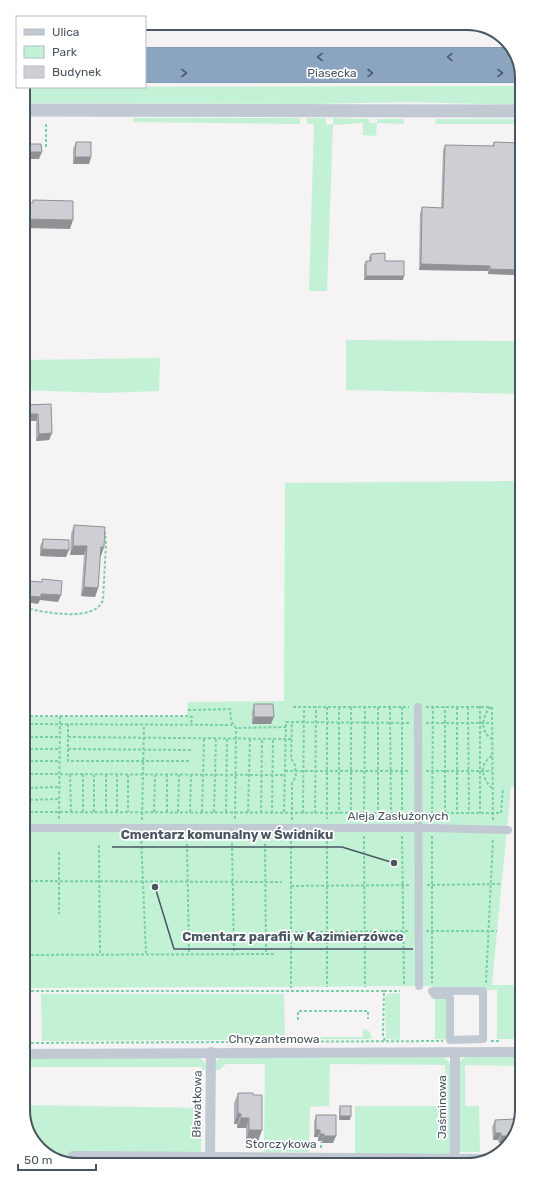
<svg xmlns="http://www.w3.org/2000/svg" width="545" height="1188" viewBox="0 0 545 1188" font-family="Rubik,sans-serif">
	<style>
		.green { fill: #c3f1d5 }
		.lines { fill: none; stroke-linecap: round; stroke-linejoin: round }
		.motorway-casing { stroke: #7690ad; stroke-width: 20 }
		.path { stroke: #7ad0a6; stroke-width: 2; stroke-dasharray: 3 2; stroke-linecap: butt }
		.pedestrian { stroke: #c1cad2; stroke-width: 8 }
		.minor { stroke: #c1cad2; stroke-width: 10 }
		.tertiary { stroke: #c1cad2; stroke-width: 13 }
		.motorway { stroke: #8ba5c1; stroke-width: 19 }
		.wall { fill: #b0b2b7 }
		.shaded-wall { fill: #909195 }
		.building { fill: #cdcfd5; stroke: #909195 }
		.oneway { stroke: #505e6b }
		.labels { text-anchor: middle; stroke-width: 3.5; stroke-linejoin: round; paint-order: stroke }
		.street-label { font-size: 12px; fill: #4a5661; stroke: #fff }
		.rim { fill: none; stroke: #4a5661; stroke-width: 2 }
		.leader { fill: none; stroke: #4a5661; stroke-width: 1.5 }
		.callout-dot { fill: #4a5661; stroke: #fff; stroke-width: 1.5 }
		.callout-label { font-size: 13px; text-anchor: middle; font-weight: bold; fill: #4a5661; stroke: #fff; stroke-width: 3.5; stroke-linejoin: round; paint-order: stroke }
	</style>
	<rect width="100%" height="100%" fill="#f5f3f3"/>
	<!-- green -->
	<g class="green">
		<polygon points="519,86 519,105 411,102 310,104 23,103 23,87"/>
		<polygon points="133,118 300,118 300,124 133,122"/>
		<polygon points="307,118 326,118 326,125 333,124 333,118 369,119 370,123 377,123 377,119 403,119 404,124 377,123 376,136 363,135 363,123 333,125 327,291 309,291 314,124 307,124"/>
		<polygon points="436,119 519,119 519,124 435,124"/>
		<polygon points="346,340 520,341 520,394 346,390"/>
		<polygon points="160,358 159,391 104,393 24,390 24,360"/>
		<polygon points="520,481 521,786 511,787 492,985 522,985 522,1039 497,1039 497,990 432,991 432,986 26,988 25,717 187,717 188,702 284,701 285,483"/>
		<polygon points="400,993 400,1040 386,1039 385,997 388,994"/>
		<polygon points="41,994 284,994 285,1037 363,1037 363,1029 369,1031 372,1036 371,1039 42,1041"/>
		<polygon points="435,995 448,995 450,1040 435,1039"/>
		<polygon points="198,1057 205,1062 206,1070 202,1070 202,1067 26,1067 26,1059"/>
		<polygon points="444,1057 450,1063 451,1148 448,1155 355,1154 355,1106 446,1106 445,1065 330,1064 329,1106 310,1107 309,1152 264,1152 265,1064 226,1064 219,1070 214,1070 214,1064 219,1058"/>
		<polygon points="466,1057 522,1057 522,1066 465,1065 465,1106 479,1106 480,1152 460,1152 459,1148 459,1065 462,1059"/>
		<polygon points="26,1105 202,1108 201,1152 70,1152 70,1163 45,1153 26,1128"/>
	</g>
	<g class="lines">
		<defs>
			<g id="motorway">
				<polyline points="145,57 517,57"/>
				<polyline points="145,73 519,73"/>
			</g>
		</defs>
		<!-- motorway casing -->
		<use href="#motorway" class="motorway-casing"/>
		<!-- path -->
		<g class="path">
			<polyline points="202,23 206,28 257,28 262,23"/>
			<polyline points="28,145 28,121"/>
			<polyline points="46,147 46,122"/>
			<path d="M25,608C44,612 95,623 103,600L106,544L105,532"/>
			<polyline points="480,706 480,813"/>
			<polyline points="293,707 409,707"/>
			<polyline points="327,707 327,819"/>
			<polyline points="339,707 339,813"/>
			<polyline points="351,707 351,813"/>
			<polyline points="378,707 378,813"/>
			<polyline points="390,707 391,813"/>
			<polyline points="402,707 402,819"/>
			<polyline points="426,707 491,707"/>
			<polyline points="457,707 457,813"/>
			<polyline points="468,707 469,813"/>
			<path d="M491,707C481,716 480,732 492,739"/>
			<polyline points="492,707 493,821"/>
			<polyline points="188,710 230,709 231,721 236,728 286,727"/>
			<polyline points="25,716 188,716 192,717 191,725"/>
			<polyline points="426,723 492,723"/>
			<polyline points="25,724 232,725"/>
			<polyline points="68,724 68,761 190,761"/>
			<polyline points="25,737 60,737"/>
			<polyline points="68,737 291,739"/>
			<polyline points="25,749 60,749"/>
			<polyline points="68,749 191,750"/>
			<path d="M492,756C478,764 482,780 493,789"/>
			<polyline points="25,761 60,761"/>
			<polyline points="285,771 410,771"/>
			<polyline points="426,771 492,771"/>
			<polyline points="25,774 285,775"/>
			<polyline points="70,774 71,812"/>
			<polyline points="83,774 83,812"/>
			<polyline points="128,775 128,812"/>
			<polyline points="25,788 60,787"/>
			<polyline points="25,800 60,799"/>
			<polyline points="25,812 410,813"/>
			<polyline points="94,812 94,775"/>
			<polyline points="106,812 106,775"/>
			<polyline points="117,812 117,775"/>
			<polyline points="154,812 155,775"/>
			<polyline points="167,812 167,775"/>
			<polyline points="178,812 179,775"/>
			<polyline points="190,812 191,775"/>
			<polyline points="202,812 204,738"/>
			<polyline points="214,812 216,738"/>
			<polyline points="226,812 227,738"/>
			<polyline points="248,812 250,738"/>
			<polyline points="284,812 286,722 409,723"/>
			<polyline points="261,813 262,738"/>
			<polyline points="272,813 273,738"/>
			<polyline points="303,813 304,707"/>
			<polyline points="315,813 316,707"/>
			<polyline points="426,813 501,813 503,788"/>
			<polyline points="445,813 445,707"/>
			<polyline points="59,819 60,716"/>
			<polyline points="235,819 236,728"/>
			<polyline points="364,819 365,707"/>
			<polyline points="432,819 433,707"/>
			<polyline points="142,820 144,725"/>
			<polyline points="292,820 292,783 296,776 295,765 291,758 292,722"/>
			<polyline points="516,832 521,836"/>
			<polyline points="141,836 146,953"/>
			<polyline points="291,836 291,988"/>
			<polyline points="327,836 327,987"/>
			<polyline points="364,836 365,987"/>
			<polyline points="402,836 404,986"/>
			<polyline points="432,836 432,983"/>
			<polyline points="232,843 234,953"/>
			<polyline points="187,844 189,954"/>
			<polyline points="265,844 266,954"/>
			<polyline points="99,845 100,954"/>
			<polyline points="59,852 59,914"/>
			<polyline points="25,881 282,882"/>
			<polyline points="427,885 501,884"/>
			<polyline points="291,886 410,885"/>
			<polyline points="426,931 497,931"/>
			<polyline points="285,932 410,931"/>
			<polyline points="26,955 274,954"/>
			<polyline points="486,983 493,838"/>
			<polyline points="26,991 384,991 383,1036 385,1041"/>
			<polyline points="384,991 400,991"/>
			<polyline points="26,1012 28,1012 28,1020"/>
			<polyline points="298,1020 298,1011 368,1011 368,1019"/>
			<polyline points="491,1041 501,1041"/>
			<polyline points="26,1043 443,1041"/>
			<polyline points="321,1148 321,1142"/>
		</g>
		<!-- pedestrian -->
		<g class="pedestrian">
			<polyline points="418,707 419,986"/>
			<polyline points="25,828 432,828 508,830"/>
			<polygon points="432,991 483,991 483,1039 450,1040 450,998 448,995 435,995"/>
		</g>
		<!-- minor -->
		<g class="minor">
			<polyline points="26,1054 522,1052"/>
			<polyline points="73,1156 489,1159"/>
			<polyline points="210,1157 211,1052"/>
			<polyline points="452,1162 455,1150 455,1052"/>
		</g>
		<!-- tertiary -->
		<polyline class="tertiary" points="23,110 519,111"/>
		<!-- motorway -->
		<use href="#motorway" class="motorway"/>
	</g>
	<!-- wall -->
	<g class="wall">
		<polygon points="76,142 91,157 89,164 73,164 73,149"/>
		<polygon points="494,142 519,143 520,275 488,274 488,271 419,270 420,213 422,207 441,208 443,150 445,145 492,146"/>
		<polygon points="24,144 39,159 23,159 23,146"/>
		<polygon points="371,254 385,261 403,280 364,280 364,265 366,261 369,261 369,257"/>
		<polygon points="24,403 25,405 51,404 52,433 49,440 36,441 36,421 24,421"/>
		<polygon points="74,525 101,556 100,556 98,588 95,597 81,596 84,555 70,555 71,534"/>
		<polygon points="43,539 66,557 40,556 40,547"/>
		<polygon points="254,704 271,724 252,724 252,712"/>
		<polygon points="238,1093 253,1095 262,1130 258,1141 246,1141 246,1128 237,1128 237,1124 234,1124 234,1103"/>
		<polygon points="340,1106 350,1120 339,1120 339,1109"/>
		<polygon points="316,1115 333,1143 322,1143 322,1141 318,1141 318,1137 314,1137 314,1122"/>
		<polygon points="515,1119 499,1143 498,1140 493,1140 492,1127 495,1120"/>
	</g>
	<!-- shaded-wall -->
	<g class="shaded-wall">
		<polygon points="24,152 42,152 39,159 23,159 23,155"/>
		<polygon points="75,157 91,157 89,164 73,164"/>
		<polygon points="24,219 73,220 70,229 24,228"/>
		<polygon points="421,264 490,266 488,271 419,270"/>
		<polygon points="490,269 520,270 520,275 488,274"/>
		<polygon points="366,276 404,276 403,280 364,280"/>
		<polygon points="24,414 38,414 36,421 24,421"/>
		<polygon points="52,433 49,440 36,441 39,434"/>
		<polygon points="73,546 87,546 84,555 70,555"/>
		<polygon points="101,547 104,547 101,556 97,556"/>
		<polygon points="42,549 69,550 66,557 40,556"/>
		<polygon points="84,587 98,588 95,597 81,596"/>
		<polygon points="41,594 61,595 58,602 40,600 38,604 25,602 25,596"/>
		<polygon points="254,717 274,717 271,724 252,724"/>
		<polygon points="238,1113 241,1114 237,1124 234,1124"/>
		<polygon points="340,1116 351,1116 350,1120 339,1120"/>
		<polygon points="241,1118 249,1118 246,1128 237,1128"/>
		<polygon points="249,1130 262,1130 258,1141 246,1141"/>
		<polygon points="316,1130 320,1130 318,1137 314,1137"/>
		<polygon points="495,1133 501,1133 498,1140 493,1140"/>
		<polygon points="320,1134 324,1134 322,1141 318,1141"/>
		<polygon points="324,1136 336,1136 333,1143 322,1143"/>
		<polygon points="501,1136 513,1136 510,1143 499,1143"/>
	</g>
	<!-- building -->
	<g class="building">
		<polygon points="76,142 91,142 91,157 75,157"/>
		<polygon points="494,142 519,143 520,270 490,269 490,266 421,264 422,207 443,208 445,145 494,146"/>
		<polygon points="24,144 41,144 42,152 24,152"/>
		<polygon points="33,200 73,201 73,220 24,219 23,203 33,203"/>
		<polygon points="385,253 385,261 404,261 404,276 366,276 366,261 371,261 371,254"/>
		<polygon points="24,403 25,403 25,405 51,404 52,433 39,434 38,414 24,414"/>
		<polygon points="74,525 105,527 104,547 101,547 98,588 84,587 87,546 73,546"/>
		<polygon points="43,539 69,540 69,550 42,549"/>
		<polygon points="42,579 62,581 61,595 41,594 41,597 25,596 25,584 29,585 29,581 42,582"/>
		<polygon points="254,704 273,704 274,717 254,717"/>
		<polygon points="238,1093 253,1093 253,1095 262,1095 262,1130 249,1130 249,1118 241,1118 241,1114 238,1113"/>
		<rect x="340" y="1106" width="11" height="10"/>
		<polygon points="316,1115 336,1115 336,1136 324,1136 324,1134 320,1134 320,1130 316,1130"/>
		<polygon points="515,1119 515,1130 513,1136 501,1136 501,1133 495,1133 495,1120"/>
	</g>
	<!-- one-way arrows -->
	<defs><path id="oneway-chevron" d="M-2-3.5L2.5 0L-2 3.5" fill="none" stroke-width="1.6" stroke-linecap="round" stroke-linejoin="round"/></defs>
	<g class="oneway">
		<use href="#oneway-chevron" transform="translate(320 57) rotate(180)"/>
		<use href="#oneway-chevron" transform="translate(450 57) rotate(180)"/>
		<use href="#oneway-chevron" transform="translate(184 73)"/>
		<use href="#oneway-chevron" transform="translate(370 73)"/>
		<use href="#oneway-chevron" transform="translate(500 73)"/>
	</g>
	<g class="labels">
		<!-- street labels -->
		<g class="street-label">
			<text x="332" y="77">Piasecka</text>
			<text x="398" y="820">Aleja Zasłużonych</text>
			<text x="274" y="1043">Chryzantemowa</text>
			<text transform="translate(197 1104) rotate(-89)" y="4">Bławatkowa</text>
			<text transform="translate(442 1107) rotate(-90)" y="4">Jaśminowa</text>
			<text x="281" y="1148">Storczykowa</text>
		</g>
	</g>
	<!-- crop -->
	<path d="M0 0H545V1188H0ZM78 30H467A48 48 0 0 1 515 78V1110A48 48 0 0 1 467 1158H78A48 48 0 0 1 30 1110V78A48 48 0 0 1 78 30Z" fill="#fff" fill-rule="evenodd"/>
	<path class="rim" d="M78 30H467A48 48 0 0 1 515 78V1110A48 48 0 0 1 467 1158H78A48 48 0 0 1 30 1110V78A48 48 0 0 1 78 30Z"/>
	<!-- callouts -->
	<path class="leader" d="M394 863L342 847H112M155 887L174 949H413"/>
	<g class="callout-dot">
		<circle cx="394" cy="863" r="4"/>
		<circle cx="155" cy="887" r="4"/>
	</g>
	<g class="callout-label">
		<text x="227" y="839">Cmentarz komunalny w Świdniku</text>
		<text x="293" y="941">Cmentarz parafii w Kazimierzówce</text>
	</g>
	<!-- legend -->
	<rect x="16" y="16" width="130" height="72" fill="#ffffff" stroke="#b7bbc0"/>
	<rect x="24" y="29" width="20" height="6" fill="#c1cad2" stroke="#b7bbc0"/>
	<text x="52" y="36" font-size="12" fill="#4a5661">Ulica</text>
	<rect x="24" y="46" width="20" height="12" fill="#c3f1d5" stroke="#b7bbc0"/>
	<text x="52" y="56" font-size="12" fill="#4a5661">Park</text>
	<rect x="24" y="66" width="20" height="12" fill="#cdcfd5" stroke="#b7bbc0"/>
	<text x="52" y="76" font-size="12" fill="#4a5661">Budynek</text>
	<!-- scale -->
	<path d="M18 1164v6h78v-6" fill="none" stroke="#4a5661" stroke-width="2"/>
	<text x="24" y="1164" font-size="12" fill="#4a5661" stroke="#ffffff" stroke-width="3" paint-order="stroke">50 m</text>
</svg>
